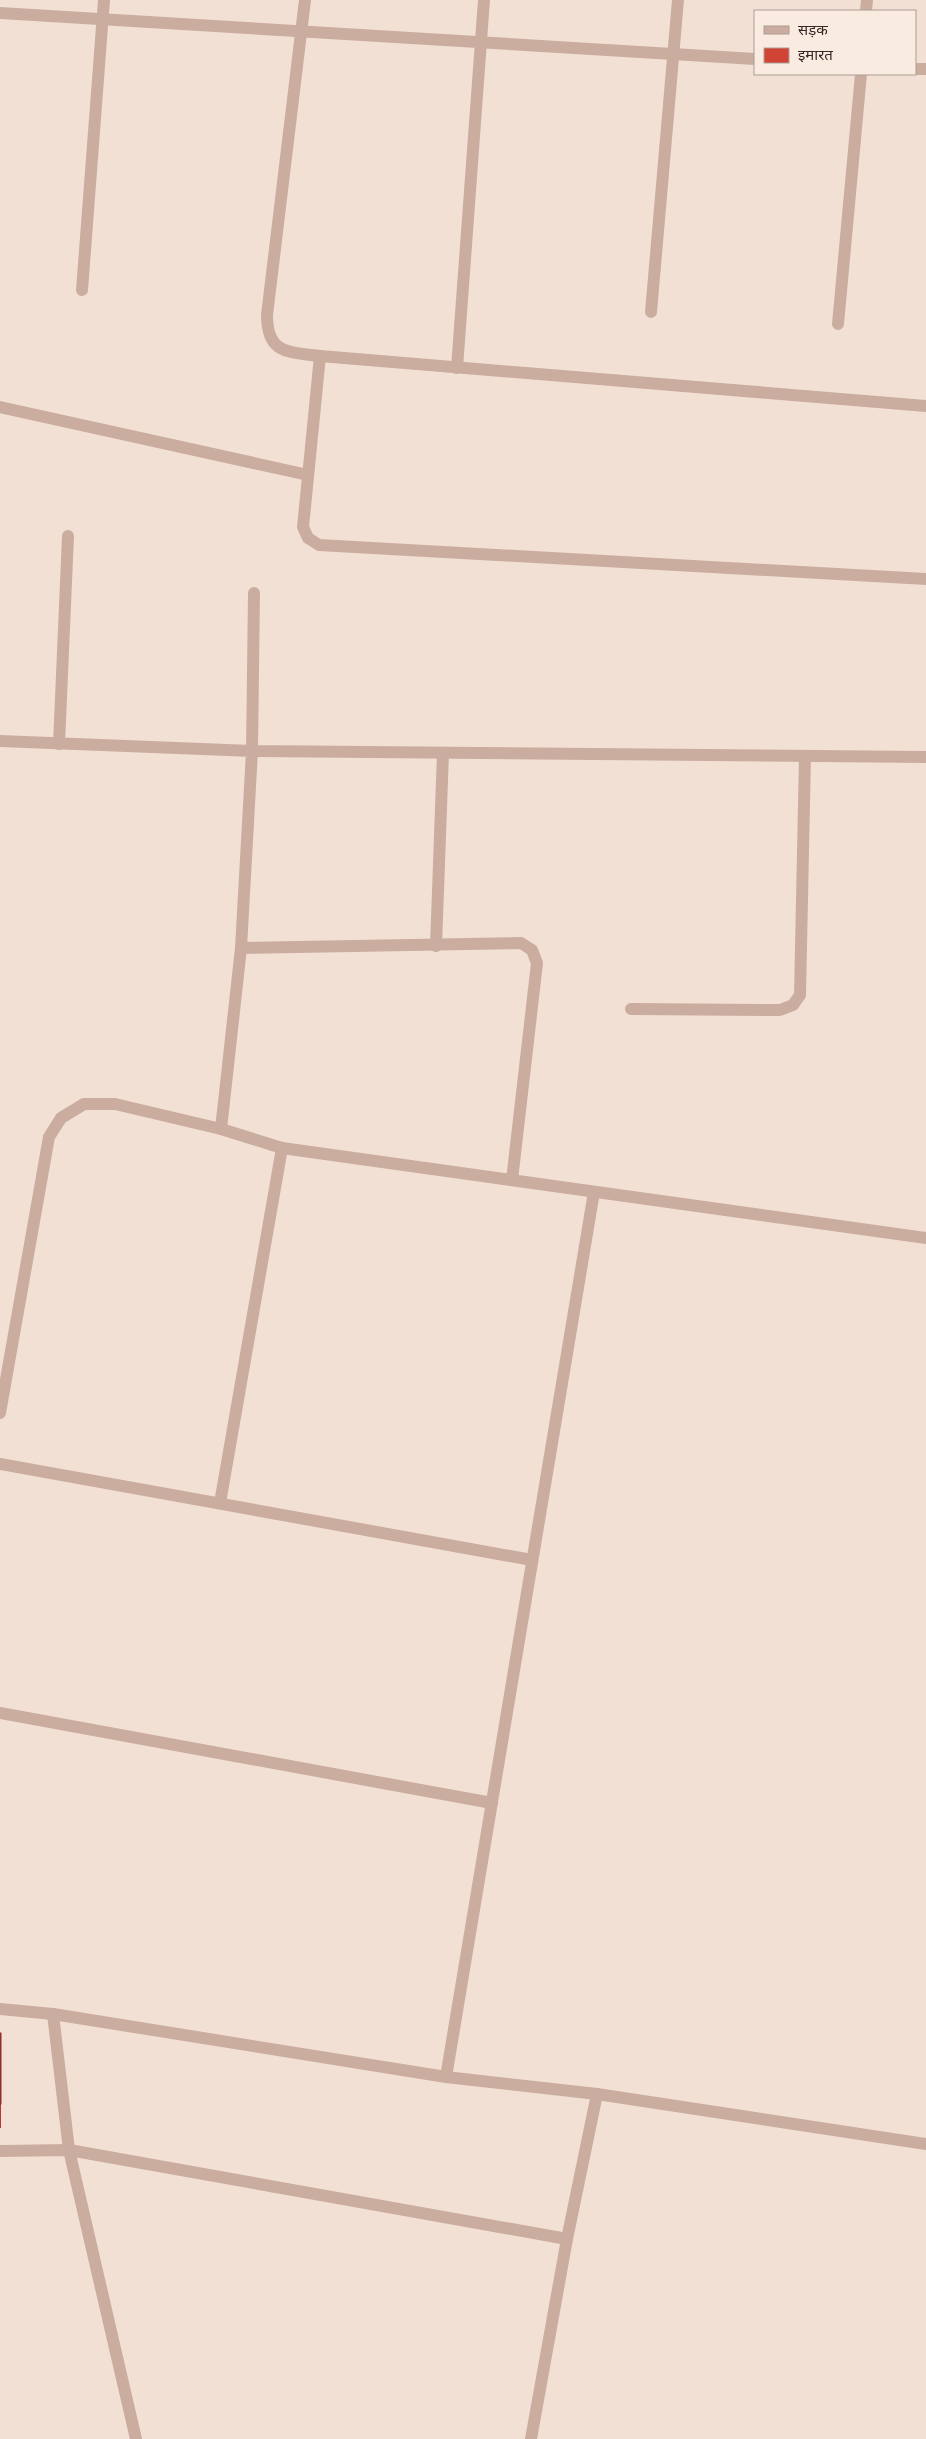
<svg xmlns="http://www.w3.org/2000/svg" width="926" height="2439" viewBox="0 0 926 2439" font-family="'DM Sans','Noto Sans Devanagari',sans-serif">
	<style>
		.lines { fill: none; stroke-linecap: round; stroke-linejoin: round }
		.minor { stroke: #cbada0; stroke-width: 12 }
		.wall { fill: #b43a2e }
		.building { fill: #d14335; stroke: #922f25 }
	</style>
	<rect width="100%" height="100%" fill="#f3e0d5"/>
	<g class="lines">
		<!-- minor -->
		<g class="minor">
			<path d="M305,0L267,315C267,354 288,352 320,356"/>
			<polyline points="866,11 867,0"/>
			<polyline points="0,13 755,59"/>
			<polyline points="915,69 926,69"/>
			<polyline points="82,290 104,0"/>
			<polyline points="651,312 678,0"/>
			<polyline points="838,324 861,74"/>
			<polyline points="457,368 484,0"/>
			<polyline points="926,406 320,356 303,527 308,538 319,545 926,579"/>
			<polyline points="0,407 308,475"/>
			<polyline points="254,593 252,751 926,757"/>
			<polyline points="0,741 252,751 241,948 221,1129"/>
			<polyline points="59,744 68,536"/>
			<polyline points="436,946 443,753"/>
			<polyline points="241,948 521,943 532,950 537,963 512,1180"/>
			<polyline points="631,1009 780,1010 793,1005 800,995 805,756"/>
			<polyline points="0,1413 49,1137 61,1118 84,1104 115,1104 221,1129 282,1148 926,1238"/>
			<polyline points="0,1464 532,1560"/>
			<polyline points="220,1503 282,1148"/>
			<polyline points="0,1713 492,1803"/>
			<polyline points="0,2009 53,2014 446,2077 597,2094 926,2144"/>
			<polyline points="53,2014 69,2150 136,2439"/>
			<polyline points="446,2077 594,1192"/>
			<polyline points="0,2151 69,2150 567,2239"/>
			<polyline points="531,2439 567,2239 597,2094"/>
		</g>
	</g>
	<!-- wall -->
	<rect class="wall" x="0" y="2033" width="1" height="95"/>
	<!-- building -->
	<rect class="building" x="0" y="2033" width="1" height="71"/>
	<!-- legend -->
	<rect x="754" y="10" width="162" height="65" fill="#faebe1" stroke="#ab9d95"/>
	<rect x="764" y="26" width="25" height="8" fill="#cbada0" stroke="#ab9d95"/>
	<text x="798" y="35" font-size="15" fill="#342724">सड़क</text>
	<rect x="764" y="48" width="25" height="15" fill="#d14335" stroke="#ab9d95"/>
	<text x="798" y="60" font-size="15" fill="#342724">इमारत</text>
</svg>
